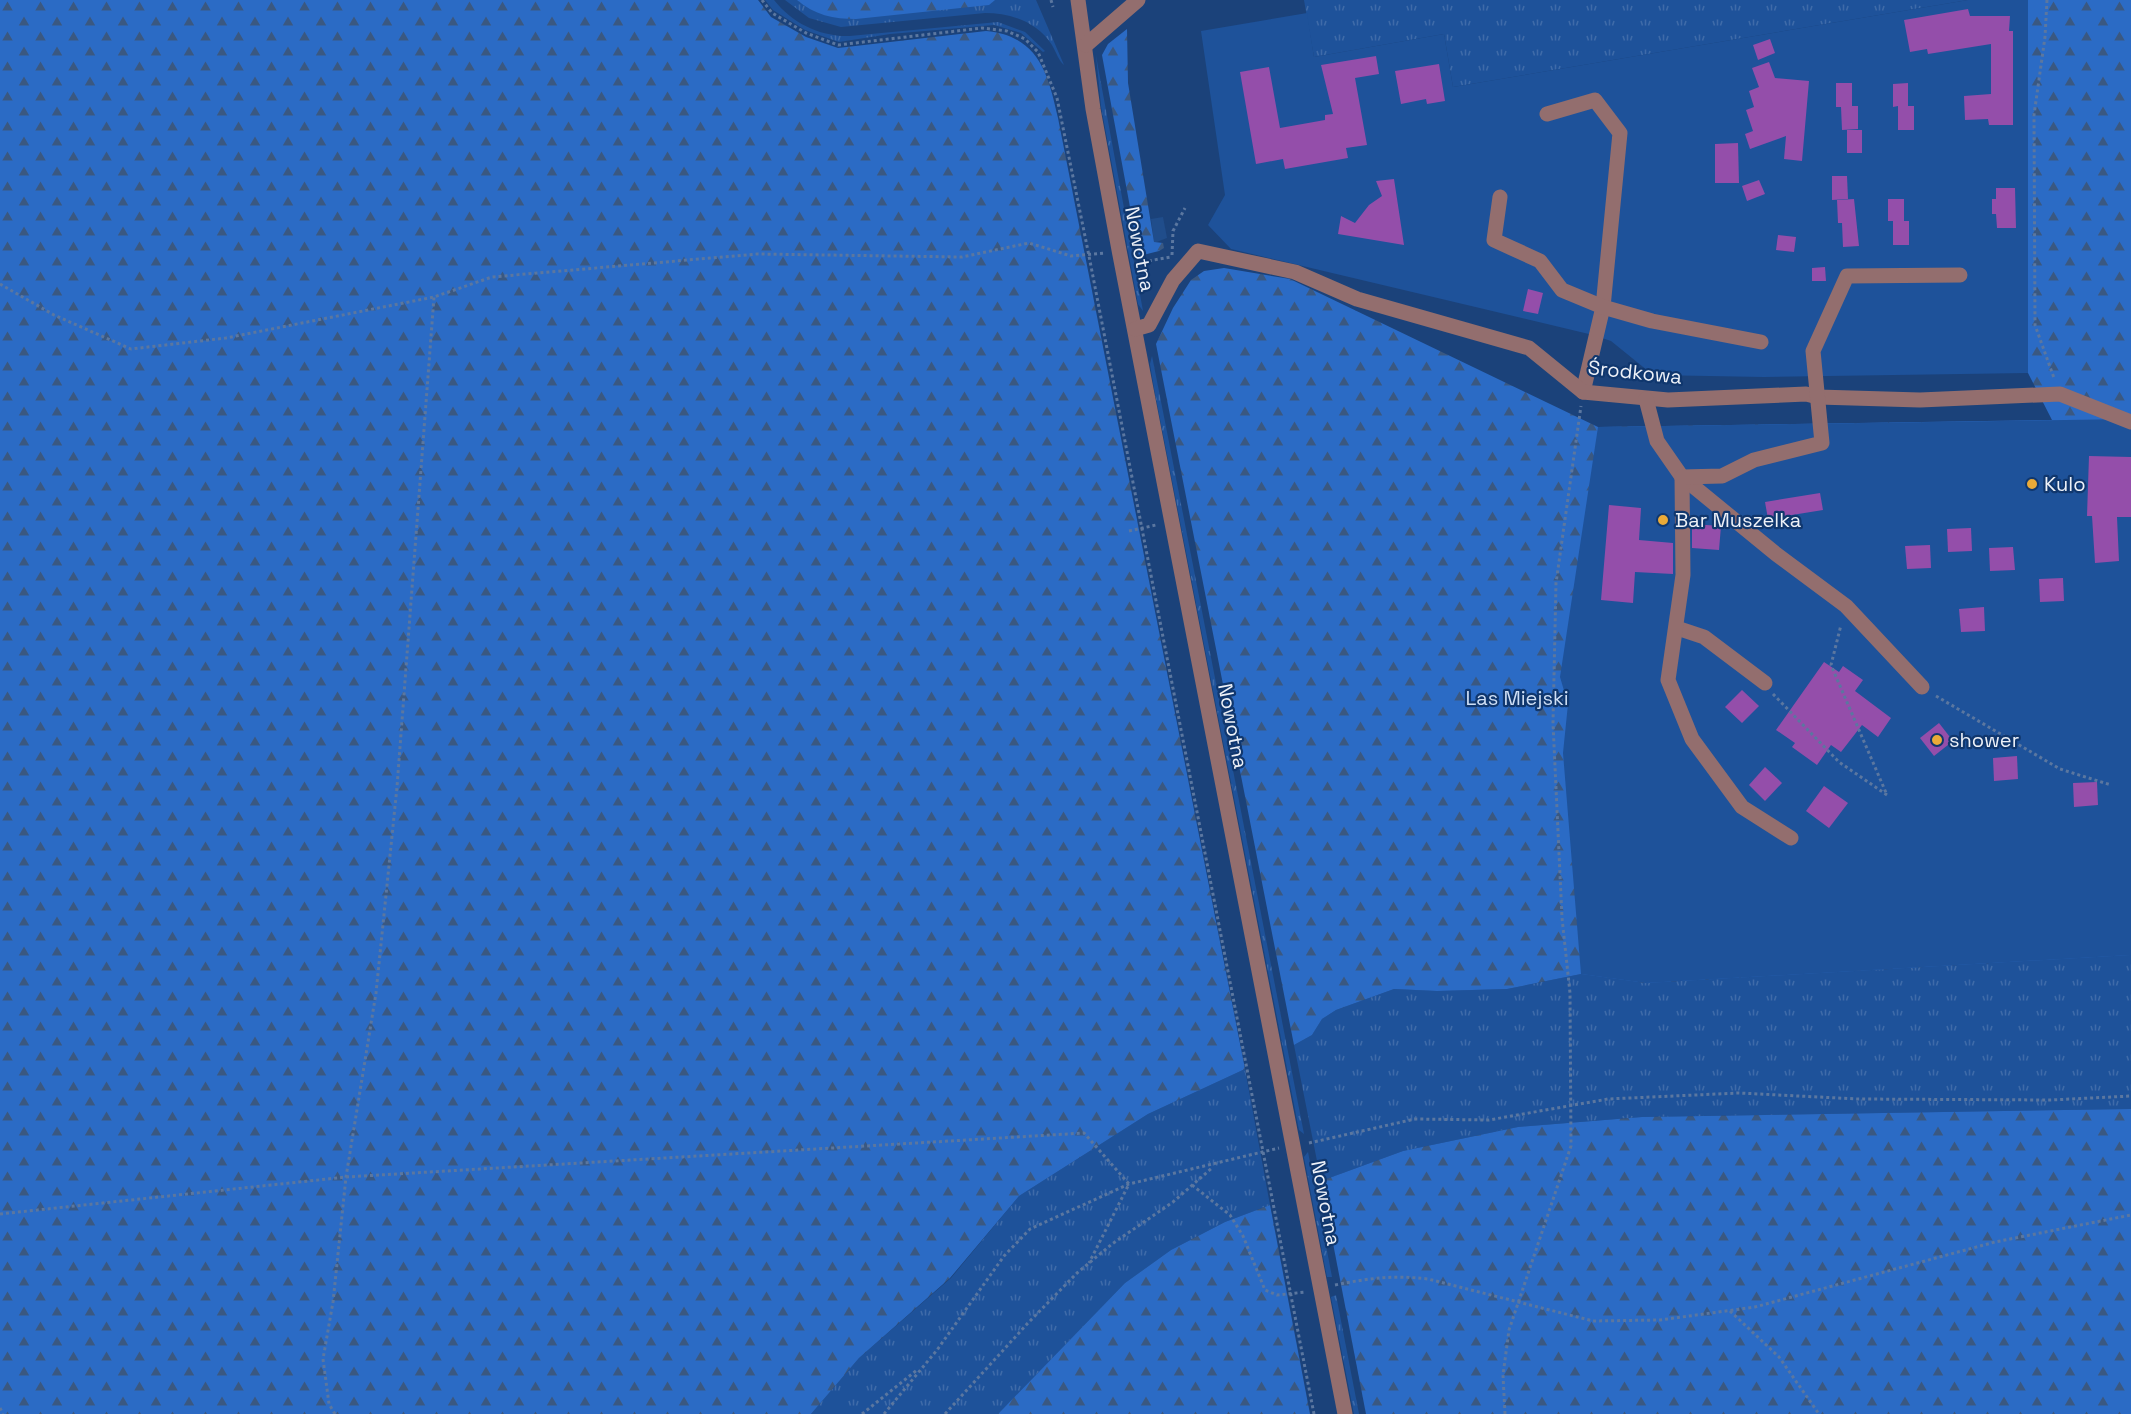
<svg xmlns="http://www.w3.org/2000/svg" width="2131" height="1414" viewBox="0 0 2131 1414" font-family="'Space Grotesk',sans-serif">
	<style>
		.built { fill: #204d8b }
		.grass { fill: url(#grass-tufts) }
		.forest { fill: url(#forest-firs) }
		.park { fill: #1e529a }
		.building { fill: #944eaa }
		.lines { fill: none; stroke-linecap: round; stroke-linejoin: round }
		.path { stroke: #5b77a0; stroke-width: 3; stroke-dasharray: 3 3; stroke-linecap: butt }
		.minor { stroke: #936e6e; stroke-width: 15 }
		.poi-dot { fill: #eaaa38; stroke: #10376e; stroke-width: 2 }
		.labels { text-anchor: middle; stroke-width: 4.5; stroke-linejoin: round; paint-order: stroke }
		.street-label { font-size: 20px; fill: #edf1f8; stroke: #10376e }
		.poi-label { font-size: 20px; fill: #edf1f8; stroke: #10376e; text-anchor: start }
		.park-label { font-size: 20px; fill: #cedff6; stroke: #10376e }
	</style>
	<defs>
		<pattern id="grass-tufts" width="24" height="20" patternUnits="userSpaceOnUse" patternTransform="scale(1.5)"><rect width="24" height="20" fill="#1e529a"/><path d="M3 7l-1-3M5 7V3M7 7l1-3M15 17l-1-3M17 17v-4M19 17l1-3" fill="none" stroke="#3f6ba9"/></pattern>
		<pattern id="forest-firs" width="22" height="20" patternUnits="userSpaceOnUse" patternTransform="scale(1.5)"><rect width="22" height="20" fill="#2b6bc5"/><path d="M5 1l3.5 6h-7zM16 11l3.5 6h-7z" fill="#3a5881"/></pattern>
	</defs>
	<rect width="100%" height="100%" fill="#1b427a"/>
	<!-- built -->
	<polygon class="built" points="1163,217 1167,238 1154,243 1151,219"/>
	<!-- grass -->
	<g class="grass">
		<path d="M765,0H774C792,23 820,37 850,36L998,22L1025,32L1045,51L1043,52L1021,33L994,25L890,34L839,42L805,30L773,10Z"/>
		<path d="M785,0H1036L1064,65C1059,61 1056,52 1052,45C1037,22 1011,13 985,13L841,27L809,18Z"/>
		<polygon points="1304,0 1968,0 1453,87 1444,34 1314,57"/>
		<polygon points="1096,55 1098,67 1143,311 1138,304 1101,106"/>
		<polygon points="1152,356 1166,427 1304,1134 1299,1130 1154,388 1150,364"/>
		<polygon points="2131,955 2131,1109 1642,1117 1518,1127 1403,1151 1321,1181 1294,1045 1312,1035 1322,1019 1336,1010 1394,989 1437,991 1507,989 1581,974 1646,983"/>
		<polygon points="1245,1069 1270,1205 1225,1222 1171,1250 1125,1283 998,1414 811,1414 859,1358 951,1278 1019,1196 1148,1114"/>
		<polygon points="1308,1152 1332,1277 1327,1277 1304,1157"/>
		<polygon points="1336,1295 1359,1414 1354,1414 1331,1297"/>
	</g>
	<!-- forest -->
	<g class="forest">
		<path d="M0,0H758L771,17L806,37L838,48L986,31C1039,36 1048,74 1058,118L1245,1069L1148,1114L1019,1196L950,1278L859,1358L811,1414H0Z"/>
		<path d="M797,0H995L989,5L856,19C834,19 814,15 797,0Z"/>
		<polygon points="2028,0 2131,0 2131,955 1646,983 1581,974 1507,989 1437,991 1394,989 1336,1010 1322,1019 1312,1035 1294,1045 1156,344 1173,308 1191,280 1204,271 1224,268 1290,279 1598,427 2052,420 2028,373"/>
		<polygon points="1127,29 1128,83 1154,242 1163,243 1164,248 1159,251 1139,256 1102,55 1108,44"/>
		<polygon points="2131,1109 2131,1414 1366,1414 1321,1181 1403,1151 1518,1127 1642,1117"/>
		<polygon points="1270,1205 1310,1414 998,1414 1125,1283 1171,1250 1225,1222"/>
	</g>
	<!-- park -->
	<g class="park">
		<polygon points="1968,0 2028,0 2028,373 1764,377 1653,375 1611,341 1593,335 1231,249 1208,225 1225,195 1201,31 1307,13 1314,57 1444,34 1453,87"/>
		<polygon points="2131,419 2131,955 1646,983 1581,974 1563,753 1568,704 1560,677 1598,427"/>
	</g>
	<!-- building -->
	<g class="building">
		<polygon points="1968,9 1970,16 2010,16 2009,31 2013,31 2013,125 1989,125 1988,119 1965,120 1964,96 1991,94 1991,44 1928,54 1927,49 1910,52 1904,20"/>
		<polygon points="1770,39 1775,53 1758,60 1753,45"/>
		<polygon points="1376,56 1379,74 1355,78 1367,145 1346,148 1348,158 1285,169 1283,159 1256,164 1240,72 1269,67 1280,128 1325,120 1325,115 1333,114 1321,65"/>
		<polygon points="1769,62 1775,78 1809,81 1802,161 1784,159 1786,136 1750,149 1745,134 1753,131 1746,110 1754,107 1749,91 1759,87 1752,68"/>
		<polygon points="1439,64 1445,101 1427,104 1426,99 1401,104 1395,71"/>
		<polygon points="1836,83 1852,83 1852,106 1858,106 1858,129 1842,130 1841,107 1836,107"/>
		<polygon points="1908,83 1908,106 1901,106 1914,106 1914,130 1898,130 1898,106 1893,107 1893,84"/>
		<rect x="1847" y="130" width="15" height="23"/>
		<polygon points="1738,143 1739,183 1715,183 1715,144"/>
		<polygon points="1832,176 1847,176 1848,199 1832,200"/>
		<polygon points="1394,179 1404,245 1338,234 1341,216 1355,223 1369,205 1382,196 1376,181"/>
		<polygon points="1759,180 1765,194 1747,201 1742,186"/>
		<polygon points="1996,188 2015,188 2016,228 1997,228 1996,214 1992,214 1992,199 1996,199"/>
		<polygon points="1854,199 1859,246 1843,247 1842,223 1852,223 1838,223 1837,200"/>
		<polygon points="1888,199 1904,199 1904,221 1909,221 1909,245 1893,245 1893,221 1888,221"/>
		<polygon points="1778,235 1796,237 1794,252 1776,250"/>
		<polygon points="1825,267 1826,281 1812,281 1812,268"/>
		<polygon points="1528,289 1543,293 1538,314 1523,311"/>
		<polygon points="2089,456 2131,457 2131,517 2117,517 2119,561 2095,563 2092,516 2087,516"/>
		<polygon points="1820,493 1823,510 1768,519 1765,502"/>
		<polygon points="1609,505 1641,508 1639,540 1673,543 1673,574 1635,572 1633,603 1601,600"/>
		<polygon points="1692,524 1721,526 1719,550 1692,548"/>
		<polygon points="1971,528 1972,551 1948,552 1947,529"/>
		<polygon points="1930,545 1931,568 1907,569 1905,546"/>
		<polygon points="2013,547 2015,570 1990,571 1989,548"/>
		<polygon points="2063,578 2064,601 2040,602 2039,579"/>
		<polygon points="1984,607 1985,631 1961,632 1959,609"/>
		<polygon points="1824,662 1839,672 1843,666 1863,680 1855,691 1891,718 1878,737 1862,725 1841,752 1831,745 1817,765 1792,747 1795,743 1776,730"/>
		<polygon points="1742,690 1759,706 1742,723 1725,707"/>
		<polygon points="1939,723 1953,741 1934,756 1920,738"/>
		<polygon points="2017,756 2018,779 1994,781 1993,758"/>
		<polygon points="1765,767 1782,783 1765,801 1749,785"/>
		<polygon points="2097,782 2098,805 2074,807 2073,783"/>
		<polygon points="1824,786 1848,803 1829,828 1806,811"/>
	</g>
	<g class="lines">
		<!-- path -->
		<g class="path">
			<polyline points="762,0 772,13 806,33 838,45 982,28 1007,31 1025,39 1038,52 1057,98 1089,256 1314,1414"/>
			<polyline points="1051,0 1053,7"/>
			<polyline points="2047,0 2045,37 2034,115 2035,325 2054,378"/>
			<polyline points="1172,255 1173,231 1185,208"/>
			<polyline points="1137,263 1171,257"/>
			<polyline points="0,284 54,315 131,349 226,338 434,297 492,277 757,254 962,257 1029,243 1071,256 1105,253"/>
			<polyline points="1129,531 1156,525"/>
			<polyline points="1773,694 1839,762 1887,795 1831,665 1841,625"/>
			<polyline points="1936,696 2060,769 2111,785"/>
			<polyline points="1309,1143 1415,1119 1489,1120 1608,1099 1739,1093 1858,1099 2051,1100 2131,1096"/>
			<polyline points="1192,1185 1230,1215 1243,1236 1265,1290 1277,1295 1306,1292"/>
			<polyline points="0,1214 346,1177 1084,1133 1129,1184 1089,1263"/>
			<path d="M1335,1285C1370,1278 1393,1275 1428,1279L1593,1321L1660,1320L1755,1307L1995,1242L2131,1215"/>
			<polyline points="1730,1311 1779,1357 1819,1414"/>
			<polyline points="0,1408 3,1414"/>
			<polyline points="335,1414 329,1404 323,1359 333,1302 346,1177 376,993 397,787 434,297"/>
			<polyline points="862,1414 917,1370"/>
			<polyline points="884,1414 937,1350 1004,1256 1030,1229 1129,1184 1279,1148"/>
			<polyline points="945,1414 1028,1323 1077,1273 1112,1244 1173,1202 1213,1167"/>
			<polyline points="1505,1414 1503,1375 1509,1330 1571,1146 1570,993 1562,918 1553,723 1556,583 1581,406"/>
		</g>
		<!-- minor -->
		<g class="minor">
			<polyline points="1078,0 1093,109 1119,250 1345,1414"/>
			<polyline points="1086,45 1138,0"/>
			<polyline points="1547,114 1595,100 1620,133 1603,307 1583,392"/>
			<polyline points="1500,197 1494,240 1540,261 1562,290 1603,307 1652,321 1761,342"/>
			<polyline points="1135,329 1149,325 1173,280 1198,251 1295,272 1357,299 1529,348 1583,392 1668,400 1806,394 1818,397 1920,400 2060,394 2131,422"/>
			<polyline points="1646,399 1657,441 1682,477 1776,554 1846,606 1922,687"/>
			<polyline points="1677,628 1704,637 1765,683"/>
			<polyline points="1791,838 1742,807 1692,739 1668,680 1683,575 1682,477 1722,476 1754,460 1822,443 1813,351 1847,276 1960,275"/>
		</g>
	</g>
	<!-- markers -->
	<g class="poi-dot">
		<circle cx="2032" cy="484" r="6"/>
		<circle cx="1663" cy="520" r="6"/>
		<circle cx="1937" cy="740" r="6"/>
	</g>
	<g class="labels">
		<!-- street labels -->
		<g class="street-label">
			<text transform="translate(1140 249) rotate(79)" y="7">Nowotna</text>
			<text transform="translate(1635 372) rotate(6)" y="7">Środkowa</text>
			<text transform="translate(1233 726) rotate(79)" y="7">Nowotna</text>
			<text transform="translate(1326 1203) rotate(79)" y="7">Nowotna</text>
		</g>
		<!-- poi labels -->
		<g class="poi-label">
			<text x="2044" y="491">Kulo</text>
			<text x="1675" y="527">Bar Muszelka</text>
			<text x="1949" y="747">shower</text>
		</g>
		<!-- park labels -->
		<g class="park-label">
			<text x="1517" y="705">Las Miejski</text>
		</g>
	</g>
</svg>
